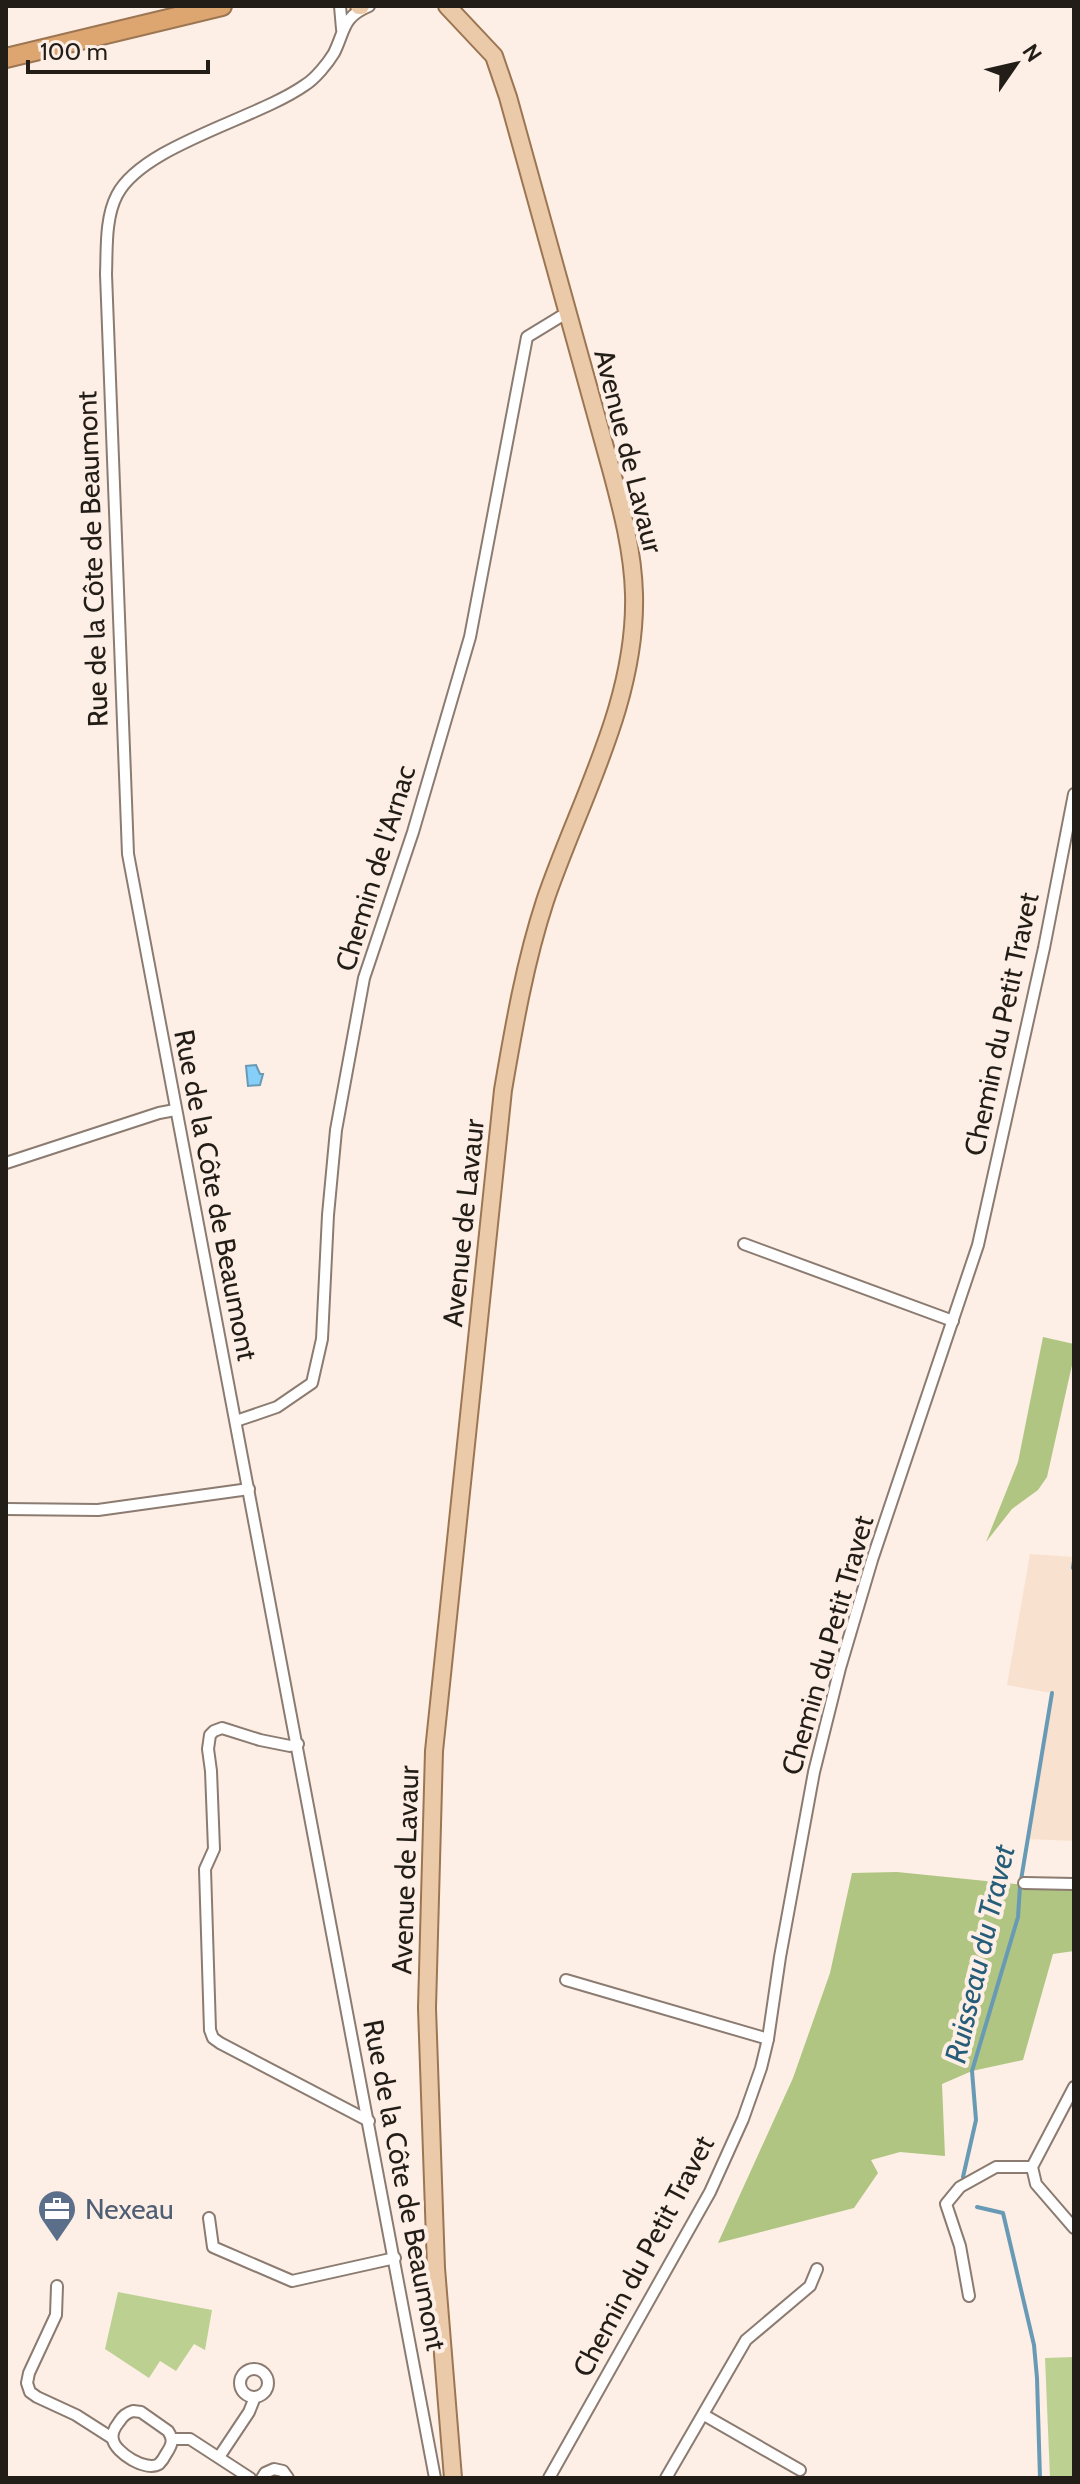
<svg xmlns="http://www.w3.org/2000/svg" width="1080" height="2484" viewBox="0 0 1080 2484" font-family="Cabin,sans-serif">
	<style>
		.built { fill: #f9e1d0 }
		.green { fill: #bcd191 }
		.forest { fill: #afc581 }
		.water { fill: #86cff9; stroke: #689ab6; stroke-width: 2 }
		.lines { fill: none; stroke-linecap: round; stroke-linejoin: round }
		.stream { stroke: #689ab6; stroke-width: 4 }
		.street-casing { stroke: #8b7b71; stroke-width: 14 }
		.primary-casing { stroke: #9c7652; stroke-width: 20 }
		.highway-casing { stroke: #9c7652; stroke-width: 22 }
		.street { stroke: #fff; stroke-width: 10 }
		.primary { stroke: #ebcaaa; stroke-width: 16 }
		.highway { stroke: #dda671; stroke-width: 18 }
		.labels { text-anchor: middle; stroke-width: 8; stroke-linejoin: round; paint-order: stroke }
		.street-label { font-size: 28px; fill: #231d18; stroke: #fdefe5 }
		.service-label { font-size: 28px; fill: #4e5e75; stroke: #fdefe5; text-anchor: start }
		.water-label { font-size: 30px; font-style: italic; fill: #265e7a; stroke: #fdefe5 }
	</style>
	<rect width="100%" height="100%" fill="#fdefe5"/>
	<!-- built -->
	<polygon class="built" points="1030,1554 1074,1557 1074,1841 1028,1839 1051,1693 1007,1685"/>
	<!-- green -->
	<g class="green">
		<polygon points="118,2292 212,2310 205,2350 194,2344 176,2371 160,2361 149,2378 105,2349"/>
		<polygon points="1074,2357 1074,2478 1050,2478 1045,2358"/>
	</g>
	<!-- forest -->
	<g class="forest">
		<polygon points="1043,1337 1074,1344 1074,1356 1047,1477 1038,1490 1012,1509 986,1542 1018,1462"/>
		<polygon points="897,1872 1074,1890 1074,1951 1053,1954 1023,2060 972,2071 942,2084 945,2156 900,2152 871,2160 878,2173 854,2208 718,2243 793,2078 830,1973 852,1873"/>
	</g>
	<!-- water -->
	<polygon class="water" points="256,1065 260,1074 263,1074 260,1085 248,1086 246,1066"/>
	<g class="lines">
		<!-- stream -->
		<g class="stream">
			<polyline points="1073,1568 1074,1561"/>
			<polyline points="963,2177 976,2120 972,2071 1018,1917 1020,1886 1052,1693"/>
			<polyline points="977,2207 1003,2213 1034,2345 1037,2378 1040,2478"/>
		</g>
		<defs>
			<g id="street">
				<polyline points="340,6 342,29"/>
				<path d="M369,6C342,17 345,31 334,53C328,63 315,79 305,85C257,119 143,145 117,195C105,218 107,249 106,274L128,854L435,2478"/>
				<polyline points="6,1163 159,1113 175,1110"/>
				<polyline points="744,1244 953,1321"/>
				<polyline points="236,1421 277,1407 312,1383 322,1339 328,1215 336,1130 364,978 413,832 470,637 527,337 568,312"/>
				<polyline points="6,1509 98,1510 249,1489"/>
				<polyline points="298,1744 290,1746 260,1740 222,1728 214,1731 210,1735 208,1749 211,1771 214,1849 205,1869 210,2030 213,2038 220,2043 369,2121"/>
				<polyline points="1024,1883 1074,1884"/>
				<polyline points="566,1980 768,2039"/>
				<polyline points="1074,2087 1032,2167 1036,2184 1074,2228"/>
				<polyline points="209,2218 213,2247 292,2281 395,2258"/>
				<polyline points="57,2286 56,2315 29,2373 27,2383 30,2392 37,2397 76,2415 112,2438"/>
				<polyline points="969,2296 960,2246 946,2204 960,2187 996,2167 1032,2167"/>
				<circle cx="254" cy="2383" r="14"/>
				<path d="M133,2411L141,2412L168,2431C174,2440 172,2445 166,2454C165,2456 161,2462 159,2464C146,2472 116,2453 113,2440C111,2433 115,2427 119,2422C123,2416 126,2413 133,2411Z"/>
				<polyline points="704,2415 800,2470"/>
				<polyline points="172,2439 190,2439 250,2478"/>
				<polyline points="219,2457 249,2412 255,2397"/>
				<polyline points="262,2478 265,2473 274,2469 283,2471 288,2478"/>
				<polyline points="549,2478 710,2192 743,2119 761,2068 768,2039 780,1957 814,1772 840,1668 872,1560 978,1245 1044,948 1074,794"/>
				<polyline points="666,2478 746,2340 810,2286 817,2269"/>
			</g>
			<g id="primary">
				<polyline points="359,6 361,6"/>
				<path d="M447,6L494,56L508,97L611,469C622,510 633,552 634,594C637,702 579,801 545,901C525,962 514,1026 503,1090L434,1751L427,2008L436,2268L453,2478"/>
			</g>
			<polyline id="highway" points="6,58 222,6"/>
		</defs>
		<!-- street casing -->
		<use href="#street" class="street-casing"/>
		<!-- primary casing -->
		<use href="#primary" class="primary-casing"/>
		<!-- highway casing -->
		<use href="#highway" class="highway-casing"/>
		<!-- street -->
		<use href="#street" class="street"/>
		<!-- primary -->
		<use href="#primary" class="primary"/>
		<!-- highway -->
		<use href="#highway" class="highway"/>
	</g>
	<!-- icons -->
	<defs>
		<symbol id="office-pin" viewBox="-11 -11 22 30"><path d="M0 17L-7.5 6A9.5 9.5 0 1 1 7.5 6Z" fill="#5c6f8a" stroke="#fdefe5"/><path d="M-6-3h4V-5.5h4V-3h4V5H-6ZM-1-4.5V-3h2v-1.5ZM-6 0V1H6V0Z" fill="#fff"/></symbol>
	</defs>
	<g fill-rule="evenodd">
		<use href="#office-pin" x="35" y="2187" width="44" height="60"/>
	</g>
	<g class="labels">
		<!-- street labels -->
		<g class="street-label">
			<text transform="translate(629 451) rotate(76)" y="10">Avenue de Lavaur</text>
			<text transform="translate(92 559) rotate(-92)" y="10">Rue de la Côte de Beaumont</text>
			<text transform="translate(375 868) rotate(-73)" y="10">Chemin de l'Arnac</text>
			<text transform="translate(1001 1024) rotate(-78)" y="10">Chemin du Petit Travet</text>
			<text transform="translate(216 1195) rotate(79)" y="10">Rue de la Côte de Beaumont</text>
			<text transform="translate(463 1223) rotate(-84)" y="10">Avenue de Lavaur</text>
			<text transform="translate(827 1645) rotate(-74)" y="10">Chemin du Petit Travet</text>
			<text transform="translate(405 1870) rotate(-88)" y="10">Avenue de Lavaur</text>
			<text transform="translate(405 2185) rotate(79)" y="10">Rue de la Côte de Beaumont</text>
			<text transform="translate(643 2256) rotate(-62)" y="10">Chemin du Petit Travet</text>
		</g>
		<!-- service labels -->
		<g class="service-label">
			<text x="85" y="2219">Nexeau</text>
		</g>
		<!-- water labels -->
		<g class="water-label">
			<text transform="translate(980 1954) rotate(-77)" y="10">Ruisseau du Travet</text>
		</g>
	</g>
	<!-- border -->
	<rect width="1080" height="2484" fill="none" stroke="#231d18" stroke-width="16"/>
	<!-- north arrow -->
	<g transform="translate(1016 64) rotate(56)" stroke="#fdefe5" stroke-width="6" paint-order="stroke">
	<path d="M0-6L14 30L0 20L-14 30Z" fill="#231d18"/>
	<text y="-12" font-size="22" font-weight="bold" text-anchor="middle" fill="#231d18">N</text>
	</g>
	<!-- scale -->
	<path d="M28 60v12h180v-12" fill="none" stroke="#231d18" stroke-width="4"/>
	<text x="40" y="60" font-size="24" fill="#231d18" stroke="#fdefe5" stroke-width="6" paint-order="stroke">100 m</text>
</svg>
